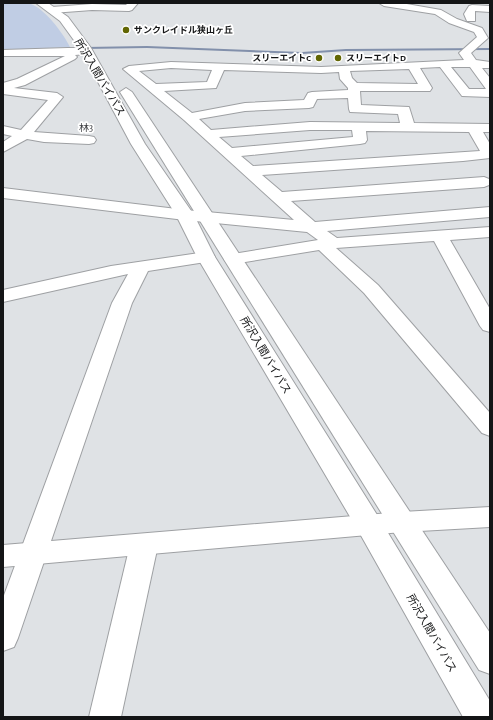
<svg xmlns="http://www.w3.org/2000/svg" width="493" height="720" viewBox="0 0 493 720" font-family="'Alegreya Sans','Noto Sans JP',sans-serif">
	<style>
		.green { fill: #c0cde4 }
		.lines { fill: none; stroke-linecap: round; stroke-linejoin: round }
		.stream { fill: #8290ab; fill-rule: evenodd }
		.street-casing { stroke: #9ea0a3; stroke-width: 2 }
		.secondary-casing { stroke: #9ea0a3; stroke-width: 2 }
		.highway-casing { stroke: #9ea0a3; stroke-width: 2 }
		.street { fill: #fff; fill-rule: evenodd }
		.secondary { fill: #fff; fill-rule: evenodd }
		.highway { fill: #fff; fill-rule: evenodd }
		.poi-dot { fill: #626603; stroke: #fff; stroke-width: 1.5 }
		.labels { text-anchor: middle; stroke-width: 3.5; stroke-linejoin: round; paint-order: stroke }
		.far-poi-label { font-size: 9px; font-weight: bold; fill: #141516; stroke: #fff; text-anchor: start }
		.far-neighbourhood-label { font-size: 10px; fill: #3b3d40; stroke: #fff }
		.street-label { font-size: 11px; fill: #141516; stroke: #fff }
	</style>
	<rect width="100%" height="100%" fill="#dfe2e5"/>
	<!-- green -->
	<path class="green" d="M3,3C10,3 21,1 28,3C44,7 63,33 70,47L3,50Z"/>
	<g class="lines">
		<!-- stream -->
		<polygon class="stream" points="147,46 302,52 346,49 490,48 490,50 346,51 302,54 147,48 85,49 84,48 85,47"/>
		<defs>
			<g id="street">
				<polygon points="128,3 138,3 132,10 129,11 92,10 52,13 47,10 52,7 92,4 126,5"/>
				<path d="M379,3H401L441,10L457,19L482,28L488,38L471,53L476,60L490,62V68H482L490,78V97L462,96L440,67L420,68L432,88L430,91H360L361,105L409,107L414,123L490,124V132H483L490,144V158L463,161L262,175L282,192L484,177L489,179V185L484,187L291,201L315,222L490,207V217L327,231L337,238L490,227V237L450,240L490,309V332L483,330L480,326L434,241L336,248L378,285L490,413V436L482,433L364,293L319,250L233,264L227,263L224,259L227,255L233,254L318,240L307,232L185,220L3,198V188L185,210L294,220L184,120L123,69L129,66L171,62L321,67L464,60L459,53L477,37L474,32L449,23L435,14L384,6ZM451,67H470L486,89H489H469ZM171,68L212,70L207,82L156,84L139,71ZM409,69L418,84L357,83L352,78L350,71ZM224,70L321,73L339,72L340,79L348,88V90L312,92L308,93L304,100L245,103L192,113L164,91L216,88ZM348,98L349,109L350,112L398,114L400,123L310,122L211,130L199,119L245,111L309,108L313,107L317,99ZM310,130H352L353,137L232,148L219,137ZM366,131L469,132L480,151L253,166L241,156L360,144L365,143L367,140Z"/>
				<polygon points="472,5 490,6 490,12 475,11 475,21 467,21 464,14 469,6"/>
				<polygon points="68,48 87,48 92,51 87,54 75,55 77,57 75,59 25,85 14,88 57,93 63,97 34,132 89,136 94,137 96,140 94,143 89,144 44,142 27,139 3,152 3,142 12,136 3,134 3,126 21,130 48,100 3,94 3,83 17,79 65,56 3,56 3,50"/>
				<polygon points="206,252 212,253 215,257 212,261 148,271 132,303 18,638 14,647 3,651 3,598 112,303 128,274 3,302 3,290 111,266"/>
				<polygon points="144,535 154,538 158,545 121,717 89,717 130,545 134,538"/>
			</g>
			<polygon id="secondary" points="490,507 490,527 402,532 3,567 3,545 402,512"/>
			<g id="highway">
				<polygon points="36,3 48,3 68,17 91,48 145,144 194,215 215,257 379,518 490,701 490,717 463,717 359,532 197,257 176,215 131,144 81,50 60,21"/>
				<polygon points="126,88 132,92 490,633 490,674 479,670 120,92"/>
			</g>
		</defs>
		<!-- street casing -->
		<use href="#street" class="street-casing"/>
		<!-- secondary casing -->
		<use href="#secondary" class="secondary-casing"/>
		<!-- highway casing -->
		<use href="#highway" class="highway-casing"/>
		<!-- street -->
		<use href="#street" class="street"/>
		<!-- secondary -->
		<use href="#secondary" class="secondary"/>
		<!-- highway -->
		<use href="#highway" class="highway"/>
	</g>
	<!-- markers -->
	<g class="poi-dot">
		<circle cx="126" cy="30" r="4"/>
		<circle cx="319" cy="58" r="4"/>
		<circle cx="338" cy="58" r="4"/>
	</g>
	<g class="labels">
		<!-- far-poi labels -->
		<g class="far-poi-label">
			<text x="134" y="33">サンクレイドル狭山ヶ丘</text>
			<text x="311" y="61" text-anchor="end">スリーエイトC</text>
			<text x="346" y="61">スリーエイトD</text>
		</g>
		<!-- far-neighbourhood labels -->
		<g class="far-neighbourhood-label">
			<text x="86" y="131">林3</text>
		</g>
		<!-- street labels -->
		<g class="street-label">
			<text transform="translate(100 77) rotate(59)" y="4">所沢入間バイパス</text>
			<text transform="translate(266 355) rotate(59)" y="4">所沢入間バイパス</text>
			<text transform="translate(432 633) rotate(60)" y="4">所沢入間バイパス</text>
		</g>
	</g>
	<!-- border -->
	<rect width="493" height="720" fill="none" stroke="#141516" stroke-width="8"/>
</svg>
